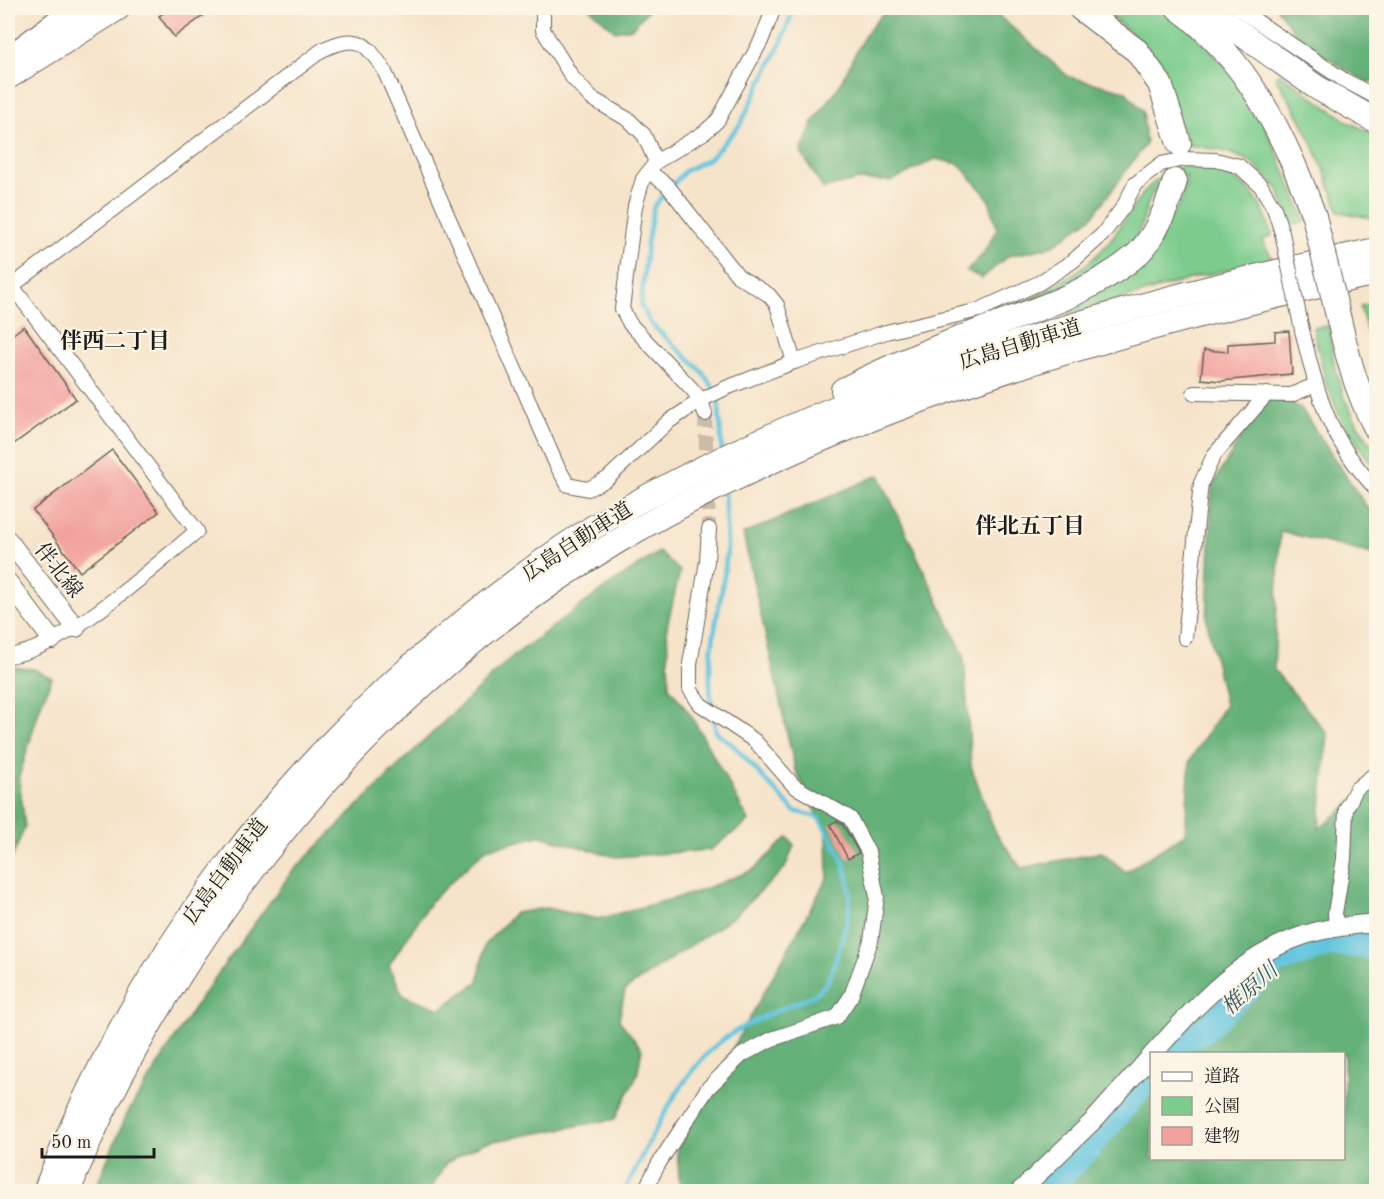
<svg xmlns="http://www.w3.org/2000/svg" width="1384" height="1199" viewBox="0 0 1384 1199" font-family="'Old Standard TT','Noto Serif JP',serif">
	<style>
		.green { fill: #7bcc8d; stroke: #4c7454; stroke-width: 1.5 }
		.forest { fill: #64b078; stroke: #40664a; stroke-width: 1.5; fill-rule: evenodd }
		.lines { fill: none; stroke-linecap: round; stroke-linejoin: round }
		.stream { stroke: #62c5e0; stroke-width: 4.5 }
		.river { stroke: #62c5e0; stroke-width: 27 }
		.building { fill: #f2a19d }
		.street-tunnel { stroke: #cabca7; stroke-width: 14; stroke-dasharray: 14 7; stroke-linecap: butt }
		.street-casing { stroke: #686259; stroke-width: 16 }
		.secondary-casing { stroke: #686259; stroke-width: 20 }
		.highway-casing { stroke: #686259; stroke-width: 26 }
		.street { stroke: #fff; stroke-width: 14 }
		.secondary { stroke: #fff; stroke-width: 18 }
		.highway { stroke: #fff; stroke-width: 24 }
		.street-bridge-casing { stroke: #686259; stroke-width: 16; stroke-linecap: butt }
		.highway-bridge-casing { stroke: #686259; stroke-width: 26; stroke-linecap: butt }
		.street-bridge { stroke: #fff; stroke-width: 14 }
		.highway-bridge { stroke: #fff; stroke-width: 24 }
		.labels { text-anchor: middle; stroke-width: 4.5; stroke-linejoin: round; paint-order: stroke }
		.street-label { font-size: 21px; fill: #1c1c1c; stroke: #fcf5e5 }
		.neighbourhood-label { font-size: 22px; font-weight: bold; fill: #1c1c1c; stroke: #fcf5e5 }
		.water-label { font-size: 22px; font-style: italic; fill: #345761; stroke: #fcf5e5 }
	</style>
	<rect width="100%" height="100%" fill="#fcf5e5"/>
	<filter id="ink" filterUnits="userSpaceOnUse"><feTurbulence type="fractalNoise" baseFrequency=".0167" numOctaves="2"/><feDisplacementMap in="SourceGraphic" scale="12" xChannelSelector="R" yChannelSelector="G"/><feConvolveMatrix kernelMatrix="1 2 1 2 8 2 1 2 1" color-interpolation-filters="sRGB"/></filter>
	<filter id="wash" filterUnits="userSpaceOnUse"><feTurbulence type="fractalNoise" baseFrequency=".008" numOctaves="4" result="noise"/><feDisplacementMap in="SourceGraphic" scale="24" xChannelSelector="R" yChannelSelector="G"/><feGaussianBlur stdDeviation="1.35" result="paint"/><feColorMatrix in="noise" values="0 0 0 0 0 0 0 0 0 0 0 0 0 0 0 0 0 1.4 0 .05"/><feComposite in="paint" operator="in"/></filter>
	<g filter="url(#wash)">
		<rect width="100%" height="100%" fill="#f6e4ca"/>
		<!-- green -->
		<g class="green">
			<polygon points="1101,8 1164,8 1197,35 1230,71 1261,116 1306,221 1292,225 1277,187 1250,161 1224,151 1189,145 1144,44"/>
			<path d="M1279,73L1350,123L1376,135V219L1339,212C1323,163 1304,119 1275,77Z"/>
			<path d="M1184,166C1234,171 1258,185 1272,235L1262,241L1273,259L1197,277L1069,315L1067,309L1179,206L1187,177C1139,175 1154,215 1131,244C1102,281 1047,294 1005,310C1033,297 1065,283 1089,262C1129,230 1134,180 1184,166Z"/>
			<polygon points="1376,303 1376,366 1360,306"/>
			<polygon points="1329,326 1334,364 1344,397 1358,425 1376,451 1376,471 1341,419 1326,383 1313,328"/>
		</g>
		<!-- forest -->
		<g class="forest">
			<polygon points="589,8 588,8 650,8 632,28 615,31"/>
			<polygon points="887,8 997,8 1000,17 1069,77 1125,91 1143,111 1146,144 1092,217 1051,247 1008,256 982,278 967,271 983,254 997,229 989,199 959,164 935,159 892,181 858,180 823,189 801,152 813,122 839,86 865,35"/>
			<polygon points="1277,8 1376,8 1376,80 1368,83 1301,42"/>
			<path d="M1267,394L1300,407L1368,509L1376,511V555L1280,531L1274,670L1328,734L1319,829L1376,781V1191H680L677,1149L828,877L827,835L795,769L743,534L879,475L964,656L971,766L995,832L1021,868L1102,852L1126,872L1185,834L1190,760L1225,705L1207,622L1212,486ZM1152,1054H1344V1158H1152Z"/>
			<polygon points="659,552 680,571 667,626 669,687 692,717 749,821 710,850 616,857 540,836 486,849 431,901 389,965 403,995 440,1009 478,982 485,944 515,913 546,908 598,919 694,893 753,870 788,837 794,845 785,868 733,917 625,990 619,1020 642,1049 637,1076 615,1119 483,1143 446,1163 430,1191 94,1191 127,1114 199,1000 291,873 394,770 508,660 606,587"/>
			<polygon points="8,667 34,669 52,678 41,704 19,777 25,827 8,867"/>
		</g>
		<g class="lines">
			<!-- stream -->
			<g class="stream">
				<polyline points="722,451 718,395 702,371 651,324 641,305 647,243 654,206 685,171 710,158 740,125 781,43 794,8"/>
				<path d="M712,708C703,653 724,602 727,548C727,530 725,511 724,493"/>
				<path d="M624,1192C647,1146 680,1073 720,1042C743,1024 787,1006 814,995C830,984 832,970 838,952C858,892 853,869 818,817L794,811L733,745L716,732L713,716"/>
			</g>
			<!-- river -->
			<g class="river">
				<polyline points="1169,1054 1179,1041 1203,1030 1274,962 1330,943 1376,945"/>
				<polyline points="1044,1192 1084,1152 1152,1073"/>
			</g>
		</g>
		<g id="blocks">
			<!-- building -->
			<g class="building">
				<polygon points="171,8 214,8 174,37 159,16"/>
				<polygon points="24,326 76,399 8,448 8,338"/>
				<polygon points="1289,331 1292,374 1221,381 1201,379 1204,350 1228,352 1228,344 1275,341 1275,332"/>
				<polygon points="112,450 159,512 80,572 33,510"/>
				<polygon points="837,821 843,825 859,853 848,859 830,824"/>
			</g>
		</g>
	</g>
	<g filter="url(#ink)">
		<use href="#blocks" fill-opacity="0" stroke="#686259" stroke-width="1.5"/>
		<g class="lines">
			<!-- street-tunnel -->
			<polyline class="street-tunnel" points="705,414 709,529"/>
			<defs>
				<g id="street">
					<polyline points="543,8 543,30 572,77 591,98 629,120 644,135 656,162"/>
					<polyline points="1237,8 1344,80 1376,97"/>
					<polyline points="649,172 667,185 738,276 769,295 777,305 794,362"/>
					<path d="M1302,330C1317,395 1329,439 1376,489"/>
					<polyline points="1194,393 1291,395 1315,385"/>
					<polyline points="705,414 701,400 692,389 630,324 622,309 635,206 643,179 656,162 705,132 718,120 761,41 774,8"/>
					<polyline points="1185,638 1201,483 1214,455 1267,394"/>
					<path d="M8,656C64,650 152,568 197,531L12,286L322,50C356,34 365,40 384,70L557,466L568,485L588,489L607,479L668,422L701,400L726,388L794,362L886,332L979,310L1039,283L1073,261L1102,235L1124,206L1135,184L1161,164L1185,159L1216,160L1239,166L1261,186L1274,208L1282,233"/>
					<polyline points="1336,928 1335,913 1344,859 1346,809 1356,789 1376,773"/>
					<polyline points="644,1192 659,1163 708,1088 742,1055 772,1039 837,1017 851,996 871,941 877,897 868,852 850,818 794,786 755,741 700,704 690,689 690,664 707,561 709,529"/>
				</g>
				<g id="secondary">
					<polyline points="8,540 76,628"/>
					<polyline points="8,582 52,640"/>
					<path d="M1153,1054C1205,995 1258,938 1340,927C1352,926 1365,922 1376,925"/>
					<polyline points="1019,1192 1094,1120 1152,1055"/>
				</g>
				<g id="highway">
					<polyline points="1080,8 1137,51 1160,84 1179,143"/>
					<path d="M1178,8C1247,58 1286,138 1314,216"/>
					<polyline points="1205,8 1316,87 1376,121"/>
					<polyline points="8,59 76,8"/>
					<polyline points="8,77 118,8"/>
					<path d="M1339,320C1348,358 1357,393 1376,428"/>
					<path d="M843,390C892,365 944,344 995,325C1043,307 1094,290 1134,257C1154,241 1168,205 1175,181"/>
					<path d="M45,1192C134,960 287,759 482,607C522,576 564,544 609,518C844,383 1112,305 1376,250"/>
					<path d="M68,1192C106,1092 161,999 222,912C324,766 464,632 618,541C850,404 1115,331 1376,273"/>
				</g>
			</defs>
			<!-- street casing -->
			<use href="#street" class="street-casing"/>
			<!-- secondary casing -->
			<use href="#secondary" class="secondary-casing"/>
			<!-- highway casing -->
			<use href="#highway" class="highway-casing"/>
			<!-- street -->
			<use href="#street" class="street"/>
			<!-- secondary -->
			<use href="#secondary" class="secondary"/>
			<!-- highway -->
			<use href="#highway" class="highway"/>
			<defs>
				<polyline id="street-bridge" points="1282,233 1302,330"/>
				<polyline id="highway-bridge" points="1314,216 1339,320"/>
			</defs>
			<!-- street-bridge casing -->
			<use href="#street-bridge" class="street-bridge-casing"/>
			<!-- highway-bridge casing -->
			<use href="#highway-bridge" class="highway-bridge-casing"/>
			<!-- street-bridge -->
			<use href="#street-bridge" class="street-bridge"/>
			<!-- highway-bridge -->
			<use href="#highway-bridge" class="highway-bridge"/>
		</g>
	</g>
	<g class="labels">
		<!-- street labels -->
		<g class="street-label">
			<text transform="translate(1020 344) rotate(-17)" y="7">広島自動車道</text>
			<text transform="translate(577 541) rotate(-33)" y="7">広島自動車道</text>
			<text transform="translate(59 570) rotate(52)" y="7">伴北線</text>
			<text transform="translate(225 871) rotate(-53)" y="7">広島自動車道</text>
		</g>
		<!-- neighbourhood labels -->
		<g class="neighbourhood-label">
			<text x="115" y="348">伴西二丁目</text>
			<text x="1030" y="533">伴北五丁目</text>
		</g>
		<!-- water labels -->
		<g class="water-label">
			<text transform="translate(1249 988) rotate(-41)" y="8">椎原川</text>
		</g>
	</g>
	<!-- margin -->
	<rect width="1384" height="1199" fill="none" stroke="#fcf5e5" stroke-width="30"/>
	<!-- legend -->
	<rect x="1150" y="1052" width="195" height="108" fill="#fcf5e5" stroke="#a29e95" stroke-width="1.5"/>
	<rect x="1162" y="1072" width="30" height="9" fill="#ffffff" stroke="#a29e95" stroke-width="1.5"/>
	<text x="1204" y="1082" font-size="18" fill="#1c1c1c">道路</text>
	<rect x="1162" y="1097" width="30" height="18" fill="#7bcc8d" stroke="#a29e95" stroke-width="1.5"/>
	<text x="1204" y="1112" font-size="18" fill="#1c1c1c">公園</text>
	<rect x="1162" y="1127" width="30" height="18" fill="#f2a19d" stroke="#a29e95" stroke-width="1.5"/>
	<text x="1204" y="1142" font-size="18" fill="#1c1c1c">建物</text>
	<!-- scale -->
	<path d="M42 1148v9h112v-9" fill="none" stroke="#1c1c1c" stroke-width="3"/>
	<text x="51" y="1148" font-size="18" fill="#1c1c1c" stroke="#fcf5e5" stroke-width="4.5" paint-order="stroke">50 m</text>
</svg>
